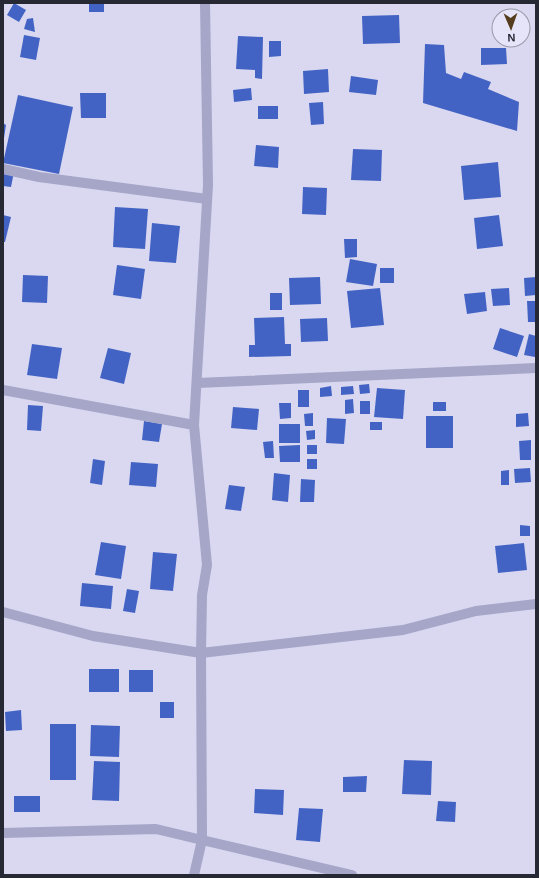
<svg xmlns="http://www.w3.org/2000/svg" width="539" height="878" viewBox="0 0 539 878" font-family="Helvetica,sans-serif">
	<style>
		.building { fill: #4363c4 }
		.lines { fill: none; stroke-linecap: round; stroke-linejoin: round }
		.minor { stroke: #a5a6c8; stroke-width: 10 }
	</style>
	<rect width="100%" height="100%" fill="#d9d8f0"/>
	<!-- building -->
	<g class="building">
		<polygon points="14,3 26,10 19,22 7,15"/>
		<rect x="89" y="3" width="15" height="9"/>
		<polygon points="399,15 400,43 363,44 362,16"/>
		<polygon points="33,18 35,32 24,29 27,19"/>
		<polygon points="24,35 40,38 36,60 20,57"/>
		<polygon points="238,36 263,37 262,79 255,78 255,70 236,69"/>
		<polygon points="269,41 281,41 281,56 269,57"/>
		<polygon points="425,44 444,45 446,73 461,79 464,72 491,82 488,89 519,102 517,131 423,103"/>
		<polygon points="481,48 506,48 507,64 481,65"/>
		<polygon points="328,69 329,92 304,94 303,71"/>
		<polygon points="351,76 378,80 376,95 349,92"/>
		<polygon points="251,88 252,100 234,102 233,90"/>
		<polygon points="80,93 106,93 106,118 81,118"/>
		<polygon points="18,95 73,107 59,174 3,163"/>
		<polygon points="323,102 324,124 311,125 309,103"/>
		<rect x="258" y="106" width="20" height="13"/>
		<polygon points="3,123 6,125 4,138 3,138"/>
		<polygon points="256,145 279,147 278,168 254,166"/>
		<polygon points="353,149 382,150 381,181 351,180"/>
		<polygon points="498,162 501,197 464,200 461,166"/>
		<polygon points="3,170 14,172 11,187 3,186"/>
		<polygon points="303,187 327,188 326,215 302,214"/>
		<polygon points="115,207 148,209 145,249 113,247"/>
		<polygon points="3,215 11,217 5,242 3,242"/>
		<polygon points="499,215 503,246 477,249 474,218"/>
		<polygon points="152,223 180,226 176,263 149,261"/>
		<polygon points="344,239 357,239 357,257 345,258"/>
		<polygon points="350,259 377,264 373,286 346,282"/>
		<polygon points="117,265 145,269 141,299 113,295"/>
		<rect x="380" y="268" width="14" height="15"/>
		<polygon points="23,275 48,276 47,303 22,302"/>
		<polygon points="320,277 321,304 290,305 289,278"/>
		<polygon points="536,277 536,295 525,296 524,278"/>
		<polygon points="380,288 384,325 351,328 347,291"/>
		<polygon points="509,288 510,305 493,306 491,289"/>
		<polygon points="485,292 487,311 467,314 464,294"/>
		<rect x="270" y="293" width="12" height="17"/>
		<polygon points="527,301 536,301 536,322 528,322"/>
		<polygon points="284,317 285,344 291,344 291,356 249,357 249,345 255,345 254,318"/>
		<polygon points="327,318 328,341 301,342 300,319"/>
		<polygon points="500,328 524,336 517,357 493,349"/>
		<polygon points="529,334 536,336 535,357 524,355"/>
		<polygon points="32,344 62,348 57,379 27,375"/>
		<polygon points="108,348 131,353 124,384 100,378"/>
		<polygon points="369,384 370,393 360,394 359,385"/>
		<polygon points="331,386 332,396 320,397 320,388"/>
		<polygon points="353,386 354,394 341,395 341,387"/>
		<polygon points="377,388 405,390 403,419 374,417"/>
		<rect x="298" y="390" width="11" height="17"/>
		<polygon points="353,399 354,413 345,414 345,400"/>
		<rect x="360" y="401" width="10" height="13"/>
		<rect x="433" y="402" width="13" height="9"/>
		<polygon points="279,403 291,403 291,418 280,419"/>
		<polygon points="28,405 43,406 41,431 27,430"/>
		<polygon points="233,407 259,409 257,430 231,428"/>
		<polygon points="313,413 313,426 305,426 304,414"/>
		<polygon points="528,413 529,426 516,427 516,414"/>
		<rect x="426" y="416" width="27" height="32"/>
		<polygon points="327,418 346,419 344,444 326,443"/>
		<polygon points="144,421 162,424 159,442 142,440"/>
		<rect x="370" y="422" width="12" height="8"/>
		<rect x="279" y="424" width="21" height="19"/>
		<polygon points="315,430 315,439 307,440 306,431"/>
		<polygon points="531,440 531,460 520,460 519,441"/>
		<polygon points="273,441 274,458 265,458 263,442"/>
		<polygon points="300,445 300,462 280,462 279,446"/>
		<rect x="307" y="445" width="10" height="9"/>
		<polygon points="93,459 105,461 102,485 90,483"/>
		<rect x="307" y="459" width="10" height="10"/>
		<polygon points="131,462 158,464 156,487 129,485"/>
		<polygon points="530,468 531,482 515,483 514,469"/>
		<polygon points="509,470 509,485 501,485 501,471"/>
		<polygon points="274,473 290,475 288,502 272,500"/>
		<polygon points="301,479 315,480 314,502 300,502"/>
		<polygon points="229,485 245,487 241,511 225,509"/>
		<polygon points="520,525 530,526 530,536 520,536"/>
		<polygon points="101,542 126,546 121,579 95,575"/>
		<polygon points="524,543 527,570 498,573 495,546"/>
		<polygon points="153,552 177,554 173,591 150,589"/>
		<polygon points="82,583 113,586 111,609 80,606"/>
		<polygon points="127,589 139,591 135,613 123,611"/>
		<rect x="89" y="669" width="30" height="23"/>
		<rect x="129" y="670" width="24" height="22"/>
		<rect x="160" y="702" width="14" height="16"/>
		<polygon points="21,710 22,730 6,731 5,712"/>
		<rect x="50" y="724" width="26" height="56"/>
		<polygon points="91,725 120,726 119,757 90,756"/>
		<polygon points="404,760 432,761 431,795 402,794"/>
		<polygon points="94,761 120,762 119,801 92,800"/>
		<polygon points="367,776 366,792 343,792 343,777"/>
		<polygon points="255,789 284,790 283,815 254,813"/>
		<rect x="14" y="796" width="26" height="16"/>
		<polygon points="438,801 456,802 455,822 436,821"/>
		<polygon points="299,808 323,809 320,842 296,840"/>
	</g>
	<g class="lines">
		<!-- minor -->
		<g class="minor">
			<polyline points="3,169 39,177 207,199"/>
			<polyline points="197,383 536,368"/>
			<polyline points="3,390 194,425"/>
			<polyline points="3,612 93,636 201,653 403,630 476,611 536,604"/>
			<polyline points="3,833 156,829 202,840 352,875"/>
			<polyline points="194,875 202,840 201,653 202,595 207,565 194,425 208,185 205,3"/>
		</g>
	</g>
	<!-- border -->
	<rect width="539" height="878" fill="none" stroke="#262834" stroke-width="8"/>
	<!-- north arrow -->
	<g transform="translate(511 28) rotate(178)"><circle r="19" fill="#e5e4f8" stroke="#9999aa"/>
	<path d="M0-3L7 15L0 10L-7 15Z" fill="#543c1c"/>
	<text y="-6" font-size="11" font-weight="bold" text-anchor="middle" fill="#262834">N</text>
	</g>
</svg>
